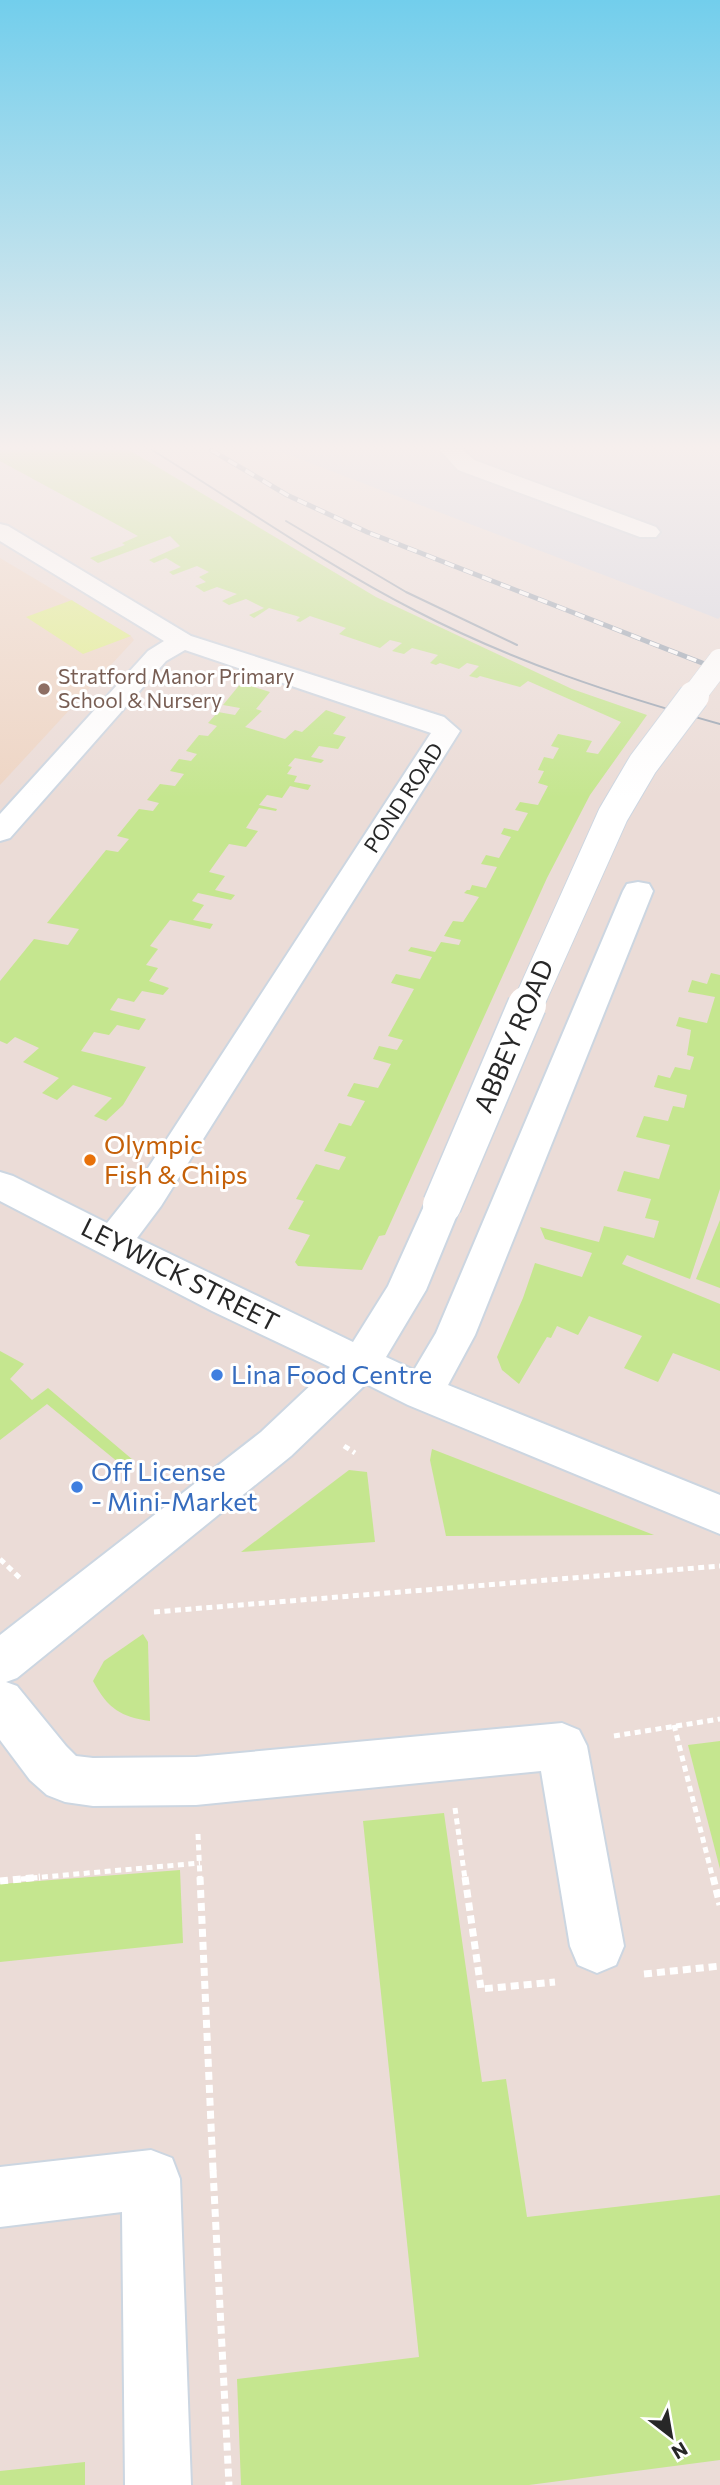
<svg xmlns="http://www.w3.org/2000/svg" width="720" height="2485" viewBox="0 0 720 2485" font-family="Commissioner,sans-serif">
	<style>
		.industrial { fill: #d8d8e2 }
		.education { fill: #eed5c4 }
		.green { fill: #c5e68f }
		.pitch { fill: #e0ee89 }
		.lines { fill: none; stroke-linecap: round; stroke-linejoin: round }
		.minor-casing { stroke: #ccd6e1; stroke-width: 4 }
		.path-far1 { stroke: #fff; stroke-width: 5; stroke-dasharray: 6 4.5; stroke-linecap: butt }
		.path { stroke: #fff; stroke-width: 7; stroke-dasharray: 8 5; stroke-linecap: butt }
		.minor { fill: #fff; fill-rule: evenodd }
		.tram { stroke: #9aa5b3; stroke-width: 2 }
		.rail-casing { stroke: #9aa5b3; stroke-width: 5 }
		.rail { stroke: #fff; stroke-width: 3.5; stroke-dasharray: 10; stroke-linecap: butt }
		.minor-bridge-far2-casing { stroke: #ccd6e1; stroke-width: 25; stroke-linecap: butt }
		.minor-bridge-far1-casing { stroke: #ccd6e1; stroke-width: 32; stroke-linecap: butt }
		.minor-bridge-casing { stroke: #ccd6e1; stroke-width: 41; stroke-linecap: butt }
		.minor-bridge-far2 { stroke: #fff; stroke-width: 24 }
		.minor-bridge-far1 { stroke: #fff; stroke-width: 30 }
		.minor-bridge { stroke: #fff; stroke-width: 38 }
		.education-dot { fill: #8d6e63; stroke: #fff; stroke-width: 2.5 }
		.food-dot { fill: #e8710a; stroke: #fff; stroke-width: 2.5 }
		.shop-dot { fill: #3f7fe0; stroke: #fff; stroke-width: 2.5 }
		.labels { text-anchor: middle; stroke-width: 6; stroke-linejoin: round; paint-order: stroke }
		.far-education-label { font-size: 21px; fill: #785e54; stroke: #fff; text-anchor: start }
		.far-street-label { font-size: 21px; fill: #272727; stroke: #fff }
		.street-label { font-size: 26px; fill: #272727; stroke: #fff }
		.food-label { font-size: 26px; fill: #c56008; stroke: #fff; text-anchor: start }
		.shop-label { font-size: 26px; fill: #366cbe; stroke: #fff; text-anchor: start }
	</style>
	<rect width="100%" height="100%" fill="#ebdcd7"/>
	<!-- industrial -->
	<polygon class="industrial" points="276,450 720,450 720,617 718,619 711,616"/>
	<!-- education -->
	<polygon class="education" points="0,558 131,636 134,640 0,785"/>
	<!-- green -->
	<g class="green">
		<polygon points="0,450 129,450 376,597 572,689 647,715 590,795 547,878 385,1235 379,1236 362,1270 298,1266 295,1262 310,1235 288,1229 304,1201 296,1199 316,1164 339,1170 346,1157 324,1151 339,1123 351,1126 365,1101 347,1096 354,1083 378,1088 391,1064 373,1059 379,1046 397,1050 403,1040 388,1036 414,989 391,983 396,974 420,979 432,957 408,951 411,947 435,952 441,942 459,945 461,940 444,936 453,921 463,922 479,897 464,893 467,890 470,890 472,885 486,888 497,867 481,864 486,855 499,858 511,837 501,834 504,828 518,831 528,813 515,810 520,802 538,805 548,786 538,783 544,771 538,770 544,757 553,759 559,748 551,746 558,734 592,741 586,752 598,754 621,722 528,681 520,687 480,676 477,678 469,676 479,666 467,663 459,669 440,663 436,665 430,663 438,655 412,648 404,654 392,651 402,643 390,640 380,648 339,634 346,628 310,616 300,622 296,621 300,617 269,608 254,618 249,615 264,608 246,599 229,605 222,601 237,594 217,587 204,592 195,586 206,582 199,577 209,572 197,566 173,575 169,572 181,567 166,558 154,563 149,560 180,546 170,536 98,563 90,558 125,545 122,543 138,536 0,461"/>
		<polygon points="241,683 270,692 256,709 262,711 245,727 285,739 295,730 302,732 326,710 346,717 333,734 346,737 338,749 319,746 311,757 324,760 321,763 295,758 288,766 292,767 287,774 297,776 294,782 311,785 308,790 290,786 282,798 267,795 259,805 277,809 276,811 259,808 246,828 258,831 246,847 229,844 209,872 225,876 215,890 235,895 231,900 198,893 192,901 204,905 193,920 213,924 210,929 170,920 150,946 158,949 146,965 158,968 149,981 169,988 163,995 142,991 134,1002 118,998 110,1010 146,1019 139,1030 117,1025 109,1035 94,1032 81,1051 146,1067 123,1105 106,1121 94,1116 112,1098 73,1085 57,1100 42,1093 59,1078 23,1062 39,1048 15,1037 7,1044 0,1041 0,981 34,939 68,945 79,929 47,923 106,850 118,852 129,839 117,836 139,809 153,811 159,803 147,800 160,784 175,786 184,774 170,771 179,759 191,761 197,754 186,751 199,735 208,736 217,726 208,723 218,712 235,715 240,708 223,705"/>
		<polygon points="711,973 720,975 720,1189 690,1279 627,1255 622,1264 720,1304 720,1371 673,1353 658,1382 624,1368 642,1336 589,1316 578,1335 557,1326 551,1338 547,1337 519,1384 502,1370 497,1357 523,1298 535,1263 582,1277 592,1253 545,1239 540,1227 599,1242 604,1226 654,1238 659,1221 645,1218 651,1199 617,1191 624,1171 659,1179 670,1145 636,1137 644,1116 668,1121 673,1106 684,1108 687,1095 654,1087 658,1075 670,1078 675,1067 690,1070 694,1057 687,1055 691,1030 676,1026 679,1017 707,1023 715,997 688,992 692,980 707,984"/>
		<polygon points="720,1220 720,1288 696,1279"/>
		<polygon points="0,1351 24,1364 10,1379 32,1400 48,1388 133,1460 124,1467 47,1404 0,1440"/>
		<polygon points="432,1449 654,1535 446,1536 430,1460"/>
		<polygon points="349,1470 367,1472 375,1542 241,1552"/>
		<path d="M143,1634L148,1642L150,1721C121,1717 108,1709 93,1681L104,1661Z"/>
		<polygon points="720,1741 720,1869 688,1745"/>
		<polygon points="444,1813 482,2082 506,2079 527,2217 720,2195 720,2460 529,2485 241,2485 237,2379 419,2357 363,1821"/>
		<polygon points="180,1870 183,1943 0,1962 0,1884"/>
		<polygon points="85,2462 85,2485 0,2485 0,2471"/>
	</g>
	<!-- pitch -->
	<polygon class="pitch" points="72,600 73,601 131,636 83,654 26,617"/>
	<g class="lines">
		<defs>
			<g id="minor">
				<polygon points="440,450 463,450 474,460 656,527 660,532 656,537 640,537 458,470"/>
				<polygon points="0,524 8,526 191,636 444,717 460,731 161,1206 137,1238 353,1342 388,1286 429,1195 442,1192 455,1195 461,1205 426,1290 386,1357 414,1370 436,1333 623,891 627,884 638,882 649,884 653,891 475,1335 448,1385 720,1495 720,1534 408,1405 366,1384 291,1456 17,1678 6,1682 17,1686 66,1746 76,1756 93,1758 196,1757 562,1723 579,1730 587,1746 624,1946 616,1965 597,1973 578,1965 570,1946 541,1771 196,1805 93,1806 65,1802 47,1795 30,1780 0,1740 0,1635 261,1432 330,1367 212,1311 0,1201 0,1172 13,1176 107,1223 135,1188 431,733 185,650 166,661 10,838 0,841 0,814 148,651 164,641 0,541"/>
				<polygon points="151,2150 172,2158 180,2179 191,2485 125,2485 122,2212 0,2227 0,2167"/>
			</g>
		</defs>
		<!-- minor casing -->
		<use href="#minor" class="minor-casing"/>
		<!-- path-far1 -->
		<g class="path-far1">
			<polyline points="344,1446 355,1453"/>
			<polyline points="0,1559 22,1580"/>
			<polyline points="154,1612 720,1566"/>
			<polyline points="674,1725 713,1879"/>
			<polyline points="614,1736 720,1719"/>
			<polyline points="455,1808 465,1879"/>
			<polyline points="198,1834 200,1879"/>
			<polyline points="21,1879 200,1863"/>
		</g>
		<!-- path -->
		<g class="path">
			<polyline points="200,1877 213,2170 208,2171"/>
			<polyline points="465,1877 481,1989 555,1982"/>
			<polyline points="713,1877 720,1905"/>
			<polyline points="0,1881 40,1877"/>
			<polyline points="644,1974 720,1966"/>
			<polyline points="213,2170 229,2485"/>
		</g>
		<!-- minor -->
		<use href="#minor" class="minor"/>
		<!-- tram -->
		<g class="tram">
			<path d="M152,450C240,504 324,564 416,611C512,661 615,695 720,724"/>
			<polyline points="286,521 406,592 517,645"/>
		</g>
		<defs>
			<polyline id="rail" points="211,450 287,495 367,532 720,670"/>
		</defs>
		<!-- rail casing -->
		<use href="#rail" class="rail-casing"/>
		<!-- rail -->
		<use href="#rail" class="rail"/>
		<defs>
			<polyline id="minor-bridge-far2" points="692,698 720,661"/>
			<polyline id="minor-bridge-far1" points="527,1007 613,815 643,764 694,696"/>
			<polyline id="minor-bridge" points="442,1205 527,1005"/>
		</defs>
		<!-- minor-bridge-far2 casing -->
		<use href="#minor-bridge-far2" class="minor-bridge-far2-casing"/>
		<!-- minor-bridge-far1 casing -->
		<use href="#minor-bridge-far1" class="minor-bridge-far1-casing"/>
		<!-- minor-bridge casing -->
		<use href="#minor-bridge" class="minor-bridge-casing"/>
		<!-- minor-bridge-far2 -->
		<use href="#minor-bridge-far2" class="minor-bridge-far2"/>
		<!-- minor-bridge-far1 -->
		<use href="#minor-bridge-far1" class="minor-bridge-far1"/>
		<!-- minor-bridge -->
		<use href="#minor-bridge" class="minor-bridge"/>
	</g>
	<!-- sky -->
	<linearGradient id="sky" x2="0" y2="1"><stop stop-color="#72ceec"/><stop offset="0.56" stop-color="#f6efed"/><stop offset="1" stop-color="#f6efed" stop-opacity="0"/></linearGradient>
	<rect width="720" height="798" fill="url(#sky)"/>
	<!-- markers -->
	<circle class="education-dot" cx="44" cy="689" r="7"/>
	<circle class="food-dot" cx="90" cy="1160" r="7"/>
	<g class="shop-dot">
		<circle cx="217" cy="1375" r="7"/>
		<circle cx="77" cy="1487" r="7"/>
	</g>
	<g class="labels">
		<!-- far-education labels -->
		<g class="far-education-label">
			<text x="58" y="684">Stratford Manor Primary<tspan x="58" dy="24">School &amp; Nursery</tspan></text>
		</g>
		<!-- far-street labels -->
		<g class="far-street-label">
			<text transform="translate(404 798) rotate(-57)" y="7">POND ROAD</text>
		</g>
		<!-- street labels -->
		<g class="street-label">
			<text transform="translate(514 1036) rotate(-67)" y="9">ABBEY ROAD</text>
			<text transform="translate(180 1275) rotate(27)" y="9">LEYWICK STREET</text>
		</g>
		<!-- food labels -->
		<g class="food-label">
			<text x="104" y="1154">Olympic<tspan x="104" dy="30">Fish &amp; Chips</tspan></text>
		</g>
		<!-- shop labels -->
		<g class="shop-label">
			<text x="231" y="1384">Lina Food Centre</text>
			<text x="91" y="1481">Off License<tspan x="91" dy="30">- Mini-Market</tspan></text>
		</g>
	</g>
	<!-- north arrow -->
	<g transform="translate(671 2436) rotate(149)" stroke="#ffffff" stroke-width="5" paint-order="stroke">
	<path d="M0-5L12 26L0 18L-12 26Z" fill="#272727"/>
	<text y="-10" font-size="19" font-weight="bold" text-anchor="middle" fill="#272727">N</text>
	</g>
</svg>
